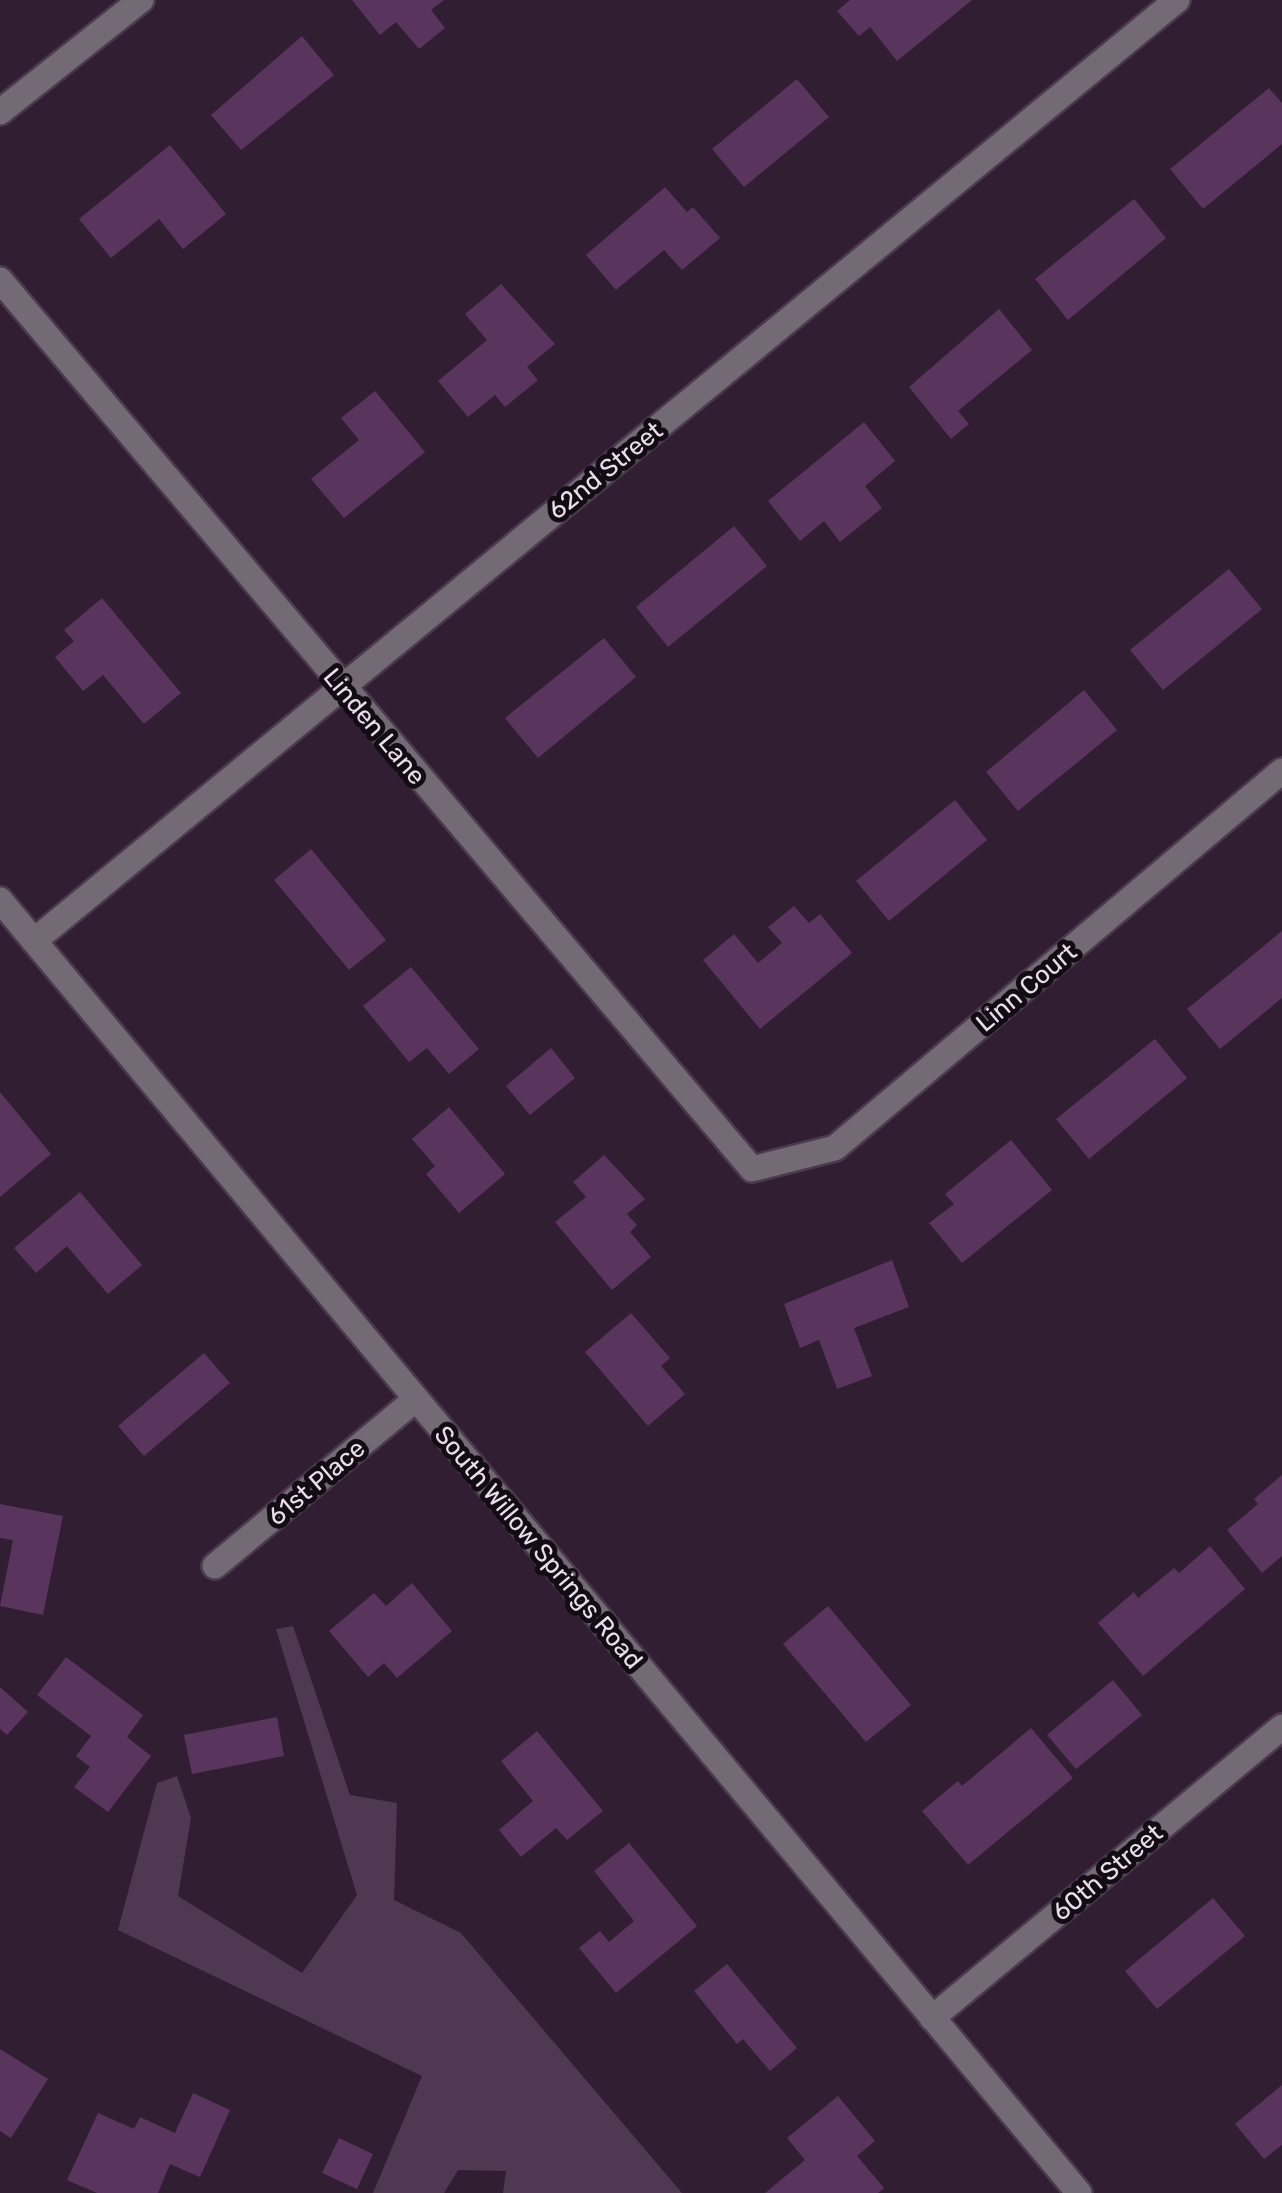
<svg xmlns="http://www.w3.org/2000/svg" width="1282" height="2193" viewBox="0 0 1282 2193" font-family="Rubik,sans-serif">
	<style>
		.green { fill: #4f3952 }
		.building { fill: #59355e }
		.lines { fill: none; stroke-linecap: round; stroke-linejoin: round }
		.minor-casing { stroke: #4b394d; stroke-width: 30 }
		.minor { stroke: #746a75; stroke-width: 25 }
		.labels { text-anchor: middle; stroke-width: 10; stroke-linejoin: round; paint-order: stroke }
		.street-label { font-size: 25px; fill: #ebdeec; stroke: #140c15 }
	</style>
	<rect width="100%" height="100%" fill="#311e33"/>
	<!-- green -->
	<polygon class="green" points="293,1626 350,1795 397,1803 394,1900 461,1933 682,2193 503,2193 506,2171 458,2170 444,2193 373,2193 422,2076 118,1930 157,1783 177,1776 191,1818 178,1896 302,1973 357,1895 276,1629"/>
	<!-- building -->
	<g class="building">
		<polygon points="352,0 444,0 431,10 445,28 419,49 396,22 380,35"/>
		<polygon points="850,0 972,0 897,61 870,27 859,36 837,11"/>
		<polygon points="302,36 334,75 241,150 211,115"/>
		<polygon points="797,79 829,117 744,187 712,149"/>
		<polygon points="1269,88 1282,103 1282,144 1203,209 1170,169"/>
		<polygon points="170,145 226,214 183,249 159,219 111,258 79,219"/>
		<polygon points="665,187 687,212 693,207 720,238 682,270 664,250 616,290 586,255"/>
		<polygon points="1134,199 1166,238 1068,320 1035,279"/>
		<polygon points="501,284 555,344 527,367 538,380 505,407 495,395 468,417 438,381 487,340 465,314"/>
		<polygon points="999,309 1032,350 958,411 969,424 951,439 909,387"/>
		<polygon points="375,391 425,452 344,518 311,479 359,440 341,418"/>
		<polygon points="864,422 895,461 865,486 882,508 840,542 824,521 800,541 768,501"/>
		<polygon points="734,526 767,566 668,647 636,607"/>
		<polygon points="1229,569 1262,609 1163,690 1130,650"/>
		<polygon points="102,598 181,693 144,724 103,675 83,691 55,657 74,641 64,630"/>
		<polygon points="604,638 636,677 538,758 505,718"/>
		<polygon points="1084,690 1117,730 1018,811 986,772"/>
		<polygon points="955,800 987,840 889,921 856,881"/>
		<polygon points="311,849 386,940 349,970 274,880"/>
		<polygon points="794,906 809,923 820,914 852,953 760,1029 703,960 734,934 758,963 782,943 768,927"/>
		<polygon points="1282,931 1282,998 1220,1049 1187,1009"/>
		<polygon points="411,967 479,1049 449,1074 427,1048 409,1062 363,1006"/>
		<polygon points="1155,1039 1187,1078 1089,1159 1056,1119"/>
		<polygon points="551,1048 575,1078 530,1115 506,1086"/>
		<polygon points="0,1092 51,1154 0,1197"/>
		<polygon points="449,1107 505,1174 459,1213 426,1174 435,1166 412,1139"/>
		<polygon points="1011,1140 1052,1190 962,1263 929,1223 954,1204 945,1194"/>
		<polygon points="604,1155 645,1199 627,1214 637,1225 630,1232 651,1257 612,1290 555,1222 586,1197 573,1182"/>
		<polygon points="80,1192 142,1265 108,1294 67,1246 36,1273 14,1248"/>
		<polygon points="892,1260 909,1307 854,1328 872,1376 837,1389 819,1340 800,1348 784,1304"/>
		<polygon points="631,1313 670,1358 661,1366 685,1394 648,1426 585,1352"/>
		<polygon points="204,1353 230,1383 144,1456 118,1426"/>
		<polygon points="1282,1475 1282,1556 1262,1573 1227,1530 1258,1504 1254,1499"/>
		<polygon points="0,1504 63,1516 43,1615 0,1606 13,1540 0,1538"/>
		<polygon points="1210,1546 1245,1589 1143,1676 1098,1623 1134,1592 1138,1598 1174,1568 1179,1573"/>
		<polygon points="412,1583 452,1631 397,1678 384,1663 368,1677 329,1631 374,1593 386,1606"/>
		<polygon points="828,1606 911,1705 866,1742 783,1644"/>
		<polygon points="66,1657 143,1715 127,1737 151,1756 108,1812 74,1787 90,1767 76,1756 91,1736 37,1695"/>
		<polygon points="1113,1680 1142,1715 1076,1769 1047,1735"/>
		<polygon points="0,1687 28,1712 7,1735 0,1729"/>
		<polygon points="277,1717 284,1756 192,1774 184,1735"/>
		<polygon points="1031,1728 1073,1778 968,1865 922,1811 958,1781 962,1786"/>
		<polygon points="537,1731 603,1811 567,1840 556,1828 521,1857 499,1830 533,1801 501,1761"/>
		<polygon points="629,1843 697,1926 616,1993 579,1948 600,1931 609,1942 634,1921 594,1871"/>
		<polygon points="1213,1898 1245,1936 1157,2009 1125,1971"/>
		<polygon points="727,1964 797,2048 770,2071 743,2039 737,2044 694,1991"/>
		<polygon points="0,2049 48,2079 11,2138 0,2131"/>
		<polygon points="1282,2085 1282,2145 1264,2159 1235,2124"/>
		<polygon points="193,2093 230,2110 200,2177 170,2164 158,2193 97,2193 67,2180 98,2113 134,2129 140,2117 175,2133"/>
		<polygon points="838,2096 875,2141 857,2156 884,2188 878,2193 765,2193 805,2160 787,2138"/>
		<polygon points="339,2138 373,2154 357,2189 322,2173"/>
	</g>
	<g class="lines">
		<defs>
			<g id="minor">
				<polyline points="0,112 141,0"/>
				<polyline points="0,280 752,1169 835,1148 1282,771"/>
				<polyline points="0,900 1079,2193"/>
				<polyline points="34,941 1177,0"/>
				<polyline points="215,1566 416,1399"/>
				<polyline points="932,2018 1282,1727"/>
			</g>
		</defs>
		<!-- minor casing -->
		<use href="#minor" class="minor-casing"/>
		<!-- minor -->
		<use href="#minor" class="minor"/>
	</g>
	<g class="labels">
		<!-- street labels -->
		<g class="street-label">
			<text transform="translate(605 470) rotate(-39)" y="9">62nd Street</text>
			<text transform="translate(375 726) rotate(50)" y="9">Linden Lane</text>
			<text transform="translate(1026 987) rotate(-40)" y="9">Linn Court</text>
			<text transform="translate(316 1482) rotate(-40)" y="9">61st Place</text>
			<text transform="translate(539 1547) rotate(50)" y="9">South Willow Springs Road</text>
			<text transform="translate(1107 1872) rotate(-40)" y="9">60th Street</text>
		</g>
	</g>
</svg>
